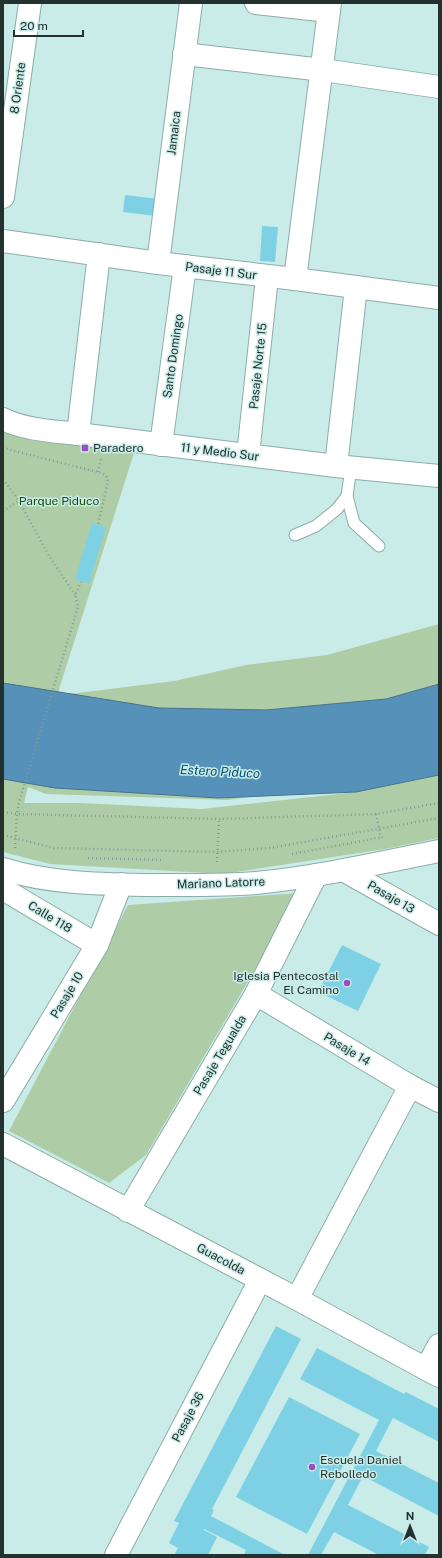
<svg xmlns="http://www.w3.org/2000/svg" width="442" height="1558" viewBox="0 0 442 1558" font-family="'Public Sans',sans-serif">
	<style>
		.green { fill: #aecda7 }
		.water { fill: #5591b8; stroke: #46748f }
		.building { fill: #7ed1e4 }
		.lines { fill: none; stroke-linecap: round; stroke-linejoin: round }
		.service-casing { stroke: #8bada9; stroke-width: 13 }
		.minor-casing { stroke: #8bada9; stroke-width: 24 }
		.path { stroke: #829c99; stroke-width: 2.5; stroke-dasharray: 1 3; stroke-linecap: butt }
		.service { stroke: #fff; stroke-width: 11 }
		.minor { stroke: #fff; stroke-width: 22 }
		.poi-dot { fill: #994ec0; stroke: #c9ece8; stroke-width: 1.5 }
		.labels { text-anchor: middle; stroke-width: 3; stroke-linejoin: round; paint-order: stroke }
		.street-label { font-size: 12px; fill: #23312f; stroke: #c9ece8 }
		.poi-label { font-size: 12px; fill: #23312f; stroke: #c9ece8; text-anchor: start }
		.park-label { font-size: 12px; fill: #175008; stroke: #c9ece8 }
		.water-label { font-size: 13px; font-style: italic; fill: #004f76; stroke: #c9ece8 }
	</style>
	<rect width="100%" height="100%" fill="#c9ece8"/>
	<!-- green -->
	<g class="green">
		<polygon points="3,431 31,440 134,453 49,721 395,778 228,800 46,794 28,787 24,803 81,803 202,809 356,792 439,775 439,838 385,849 224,874 50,864 3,852"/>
		<polygon points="439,624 439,684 386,699 266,710 159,708 70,694 174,681 246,665 327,655"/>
		<polygon points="300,893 146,1155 109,1183 9,1131 128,905"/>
	</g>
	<!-- water -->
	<polygon class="water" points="3,683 159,708 266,710 386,699 439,684 439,775 356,792 218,798 55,788 3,779"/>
	<!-- building -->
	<g class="building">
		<polygon points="125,195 158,199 156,216 123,212"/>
		<polygon points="262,226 278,227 275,262 260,261"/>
		<polygon points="92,523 106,527 89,584 75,579"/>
		<polygon points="342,945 381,964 358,1011 318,992"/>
		<polygon points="276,1326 301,1339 212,1509 214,1510 211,1516 285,1555 244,1555 246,1550 204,1529 204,1530 217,1537 208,1555 174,1555 178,1548 169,1543 179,1523 174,1521"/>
		<polygon points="317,1348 404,1394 406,1392 439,1409 439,1442 393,1418 376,1451 439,1483 439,1516 363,1476 348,1505 429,1547 425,1555 379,1555 334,1532 321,1555 308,1555 379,1420 300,1379"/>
		<polygon points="289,1397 360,1434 307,1534 236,1497"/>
	</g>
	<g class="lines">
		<defs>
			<g id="service">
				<polyline points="347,496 354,523 379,546"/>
				<polyline points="295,535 316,526 337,509 347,496 351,468"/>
			</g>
			<g id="minor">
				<polyline points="256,3 329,11"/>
				<polyline points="184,54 323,70 439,87"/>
				<polyline points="3,197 30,3"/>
				<polyline points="3,241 158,263 295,279 439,298"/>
				<polyline points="158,263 191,3"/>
				<polyline points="295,279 330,3"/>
				<path d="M3,419C25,430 53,431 78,434L336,466L439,476"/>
				<polyline points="78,434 99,254"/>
				<polyline points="161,445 185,266"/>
				<polyline points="248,455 267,277"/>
				<polyline points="336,466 356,287"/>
				<path d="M3,869C48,883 97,884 144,885C182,885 219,886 256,883C318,877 379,863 439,851"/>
				<polyline points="343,870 439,924"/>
				<polyline points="3,889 97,945"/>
				<polyline points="256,994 410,1086 439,1101"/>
				<polyline points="3,1101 97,945 121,884"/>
				<polyline points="3,1144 297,1299 439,1376"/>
				<polyline points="128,1211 256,994 316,875"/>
				<polyline points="297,1299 410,1086"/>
				<polyline points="426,1369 439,1345"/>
				<polyline points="116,1555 260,1280"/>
			</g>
		</defs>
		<!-- service casing -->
		<use href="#service" class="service-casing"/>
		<!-- minor casing -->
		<use href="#minor" class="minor-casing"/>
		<!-- path -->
		<g class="path">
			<polyline points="3,447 10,450 98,472 106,475 108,481 98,525"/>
			<polyline points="98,472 101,459"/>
			<polyline points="3,479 19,501 48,554 75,595"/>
			<polyline points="3,511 19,501"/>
			<polyline points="3,812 17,814 219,819 376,814 439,803"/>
			<polyline points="376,814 381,838"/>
			<polyline points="3,835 53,848 217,852 270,848 439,818"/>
			<polyline points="15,848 17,814 19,802 74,620 78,606 75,595 81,582"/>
			<polyline points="292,854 383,837"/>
			<polyline points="88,858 161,860"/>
			<polyline points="217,862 219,819"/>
		</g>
		<!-- service -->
		<use href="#service" class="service"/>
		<!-- minor -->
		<use href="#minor" class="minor"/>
	</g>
	<!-- markers -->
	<g class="poi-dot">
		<rect x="81" y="444" width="8" height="8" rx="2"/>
		<circle cx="347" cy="983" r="4"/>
		<circle cx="312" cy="1467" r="4"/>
	</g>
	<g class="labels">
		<!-- street labels -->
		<g class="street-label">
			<text transform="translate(18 88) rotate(-82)" y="4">8 Oriente</text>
			<text transform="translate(174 133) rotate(-83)" y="4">Jamaica</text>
			<text transform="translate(221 271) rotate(7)" y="4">Pasaje 11 Sur</text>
			<text transform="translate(173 356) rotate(-82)" y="4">Santo Domingo</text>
			<text transform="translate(258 366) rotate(-84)" y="4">Pasaje Norte 15</text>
			<text transform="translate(220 452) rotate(7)" y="4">11 y Medio Sur</text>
			<text transform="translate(221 883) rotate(-2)" y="4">Mariano Latorre</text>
			<text transform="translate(391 897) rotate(30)" y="4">Pasaje 13</text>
			<text transform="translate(50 917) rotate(31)" y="4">Calle 118</text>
			<text transform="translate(67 995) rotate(-59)" y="4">Pasaje 10</text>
			<text transform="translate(347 1049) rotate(31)" y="4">Pasaje 14</text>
			<text transform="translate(220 1055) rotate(-59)" y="4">Pasaje Tegualda</text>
			<text transform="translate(221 1259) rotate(28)" y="4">Guacolda</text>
			<text transform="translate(188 1417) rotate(-62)" y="4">Pasaje 36</text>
		</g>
		<!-- poi labels -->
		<g class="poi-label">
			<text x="93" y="452">Paradero</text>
			<text x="339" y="980" text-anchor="end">Iglesia Pentecostal<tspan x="339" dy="14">El Camino</tspan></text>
			<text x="320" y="1464">Escuela Daniel<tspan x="320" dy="14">Rebolledo</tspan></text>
		</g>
		<!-- park labels -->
		<g class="park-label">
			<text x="59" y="505">Parque Piduco</text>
		</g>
		<!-- water labels -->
		<g class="water-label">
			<text transform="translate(220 771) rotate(3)" y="5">Estero Piduco</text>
		</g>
	</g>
	<!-- border -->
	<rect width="442" height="1558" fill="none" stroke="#23312f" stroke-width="8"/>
	<!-- north arrow -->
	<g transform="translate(410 1526)" stroke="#c9ece8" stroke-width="3" paint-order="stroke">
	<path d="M0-3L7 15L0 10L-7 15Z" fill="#23312f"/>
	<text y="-6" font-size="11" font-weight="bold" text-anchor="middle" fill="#23312f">N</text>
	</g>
	<!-- scale -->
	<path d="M14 30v6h69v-6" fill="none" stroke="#23312f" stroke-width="2"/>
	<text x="20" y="30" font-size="12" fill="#23312f" stroke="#c9ece8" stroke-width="3" paint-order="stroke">20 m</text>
</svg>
